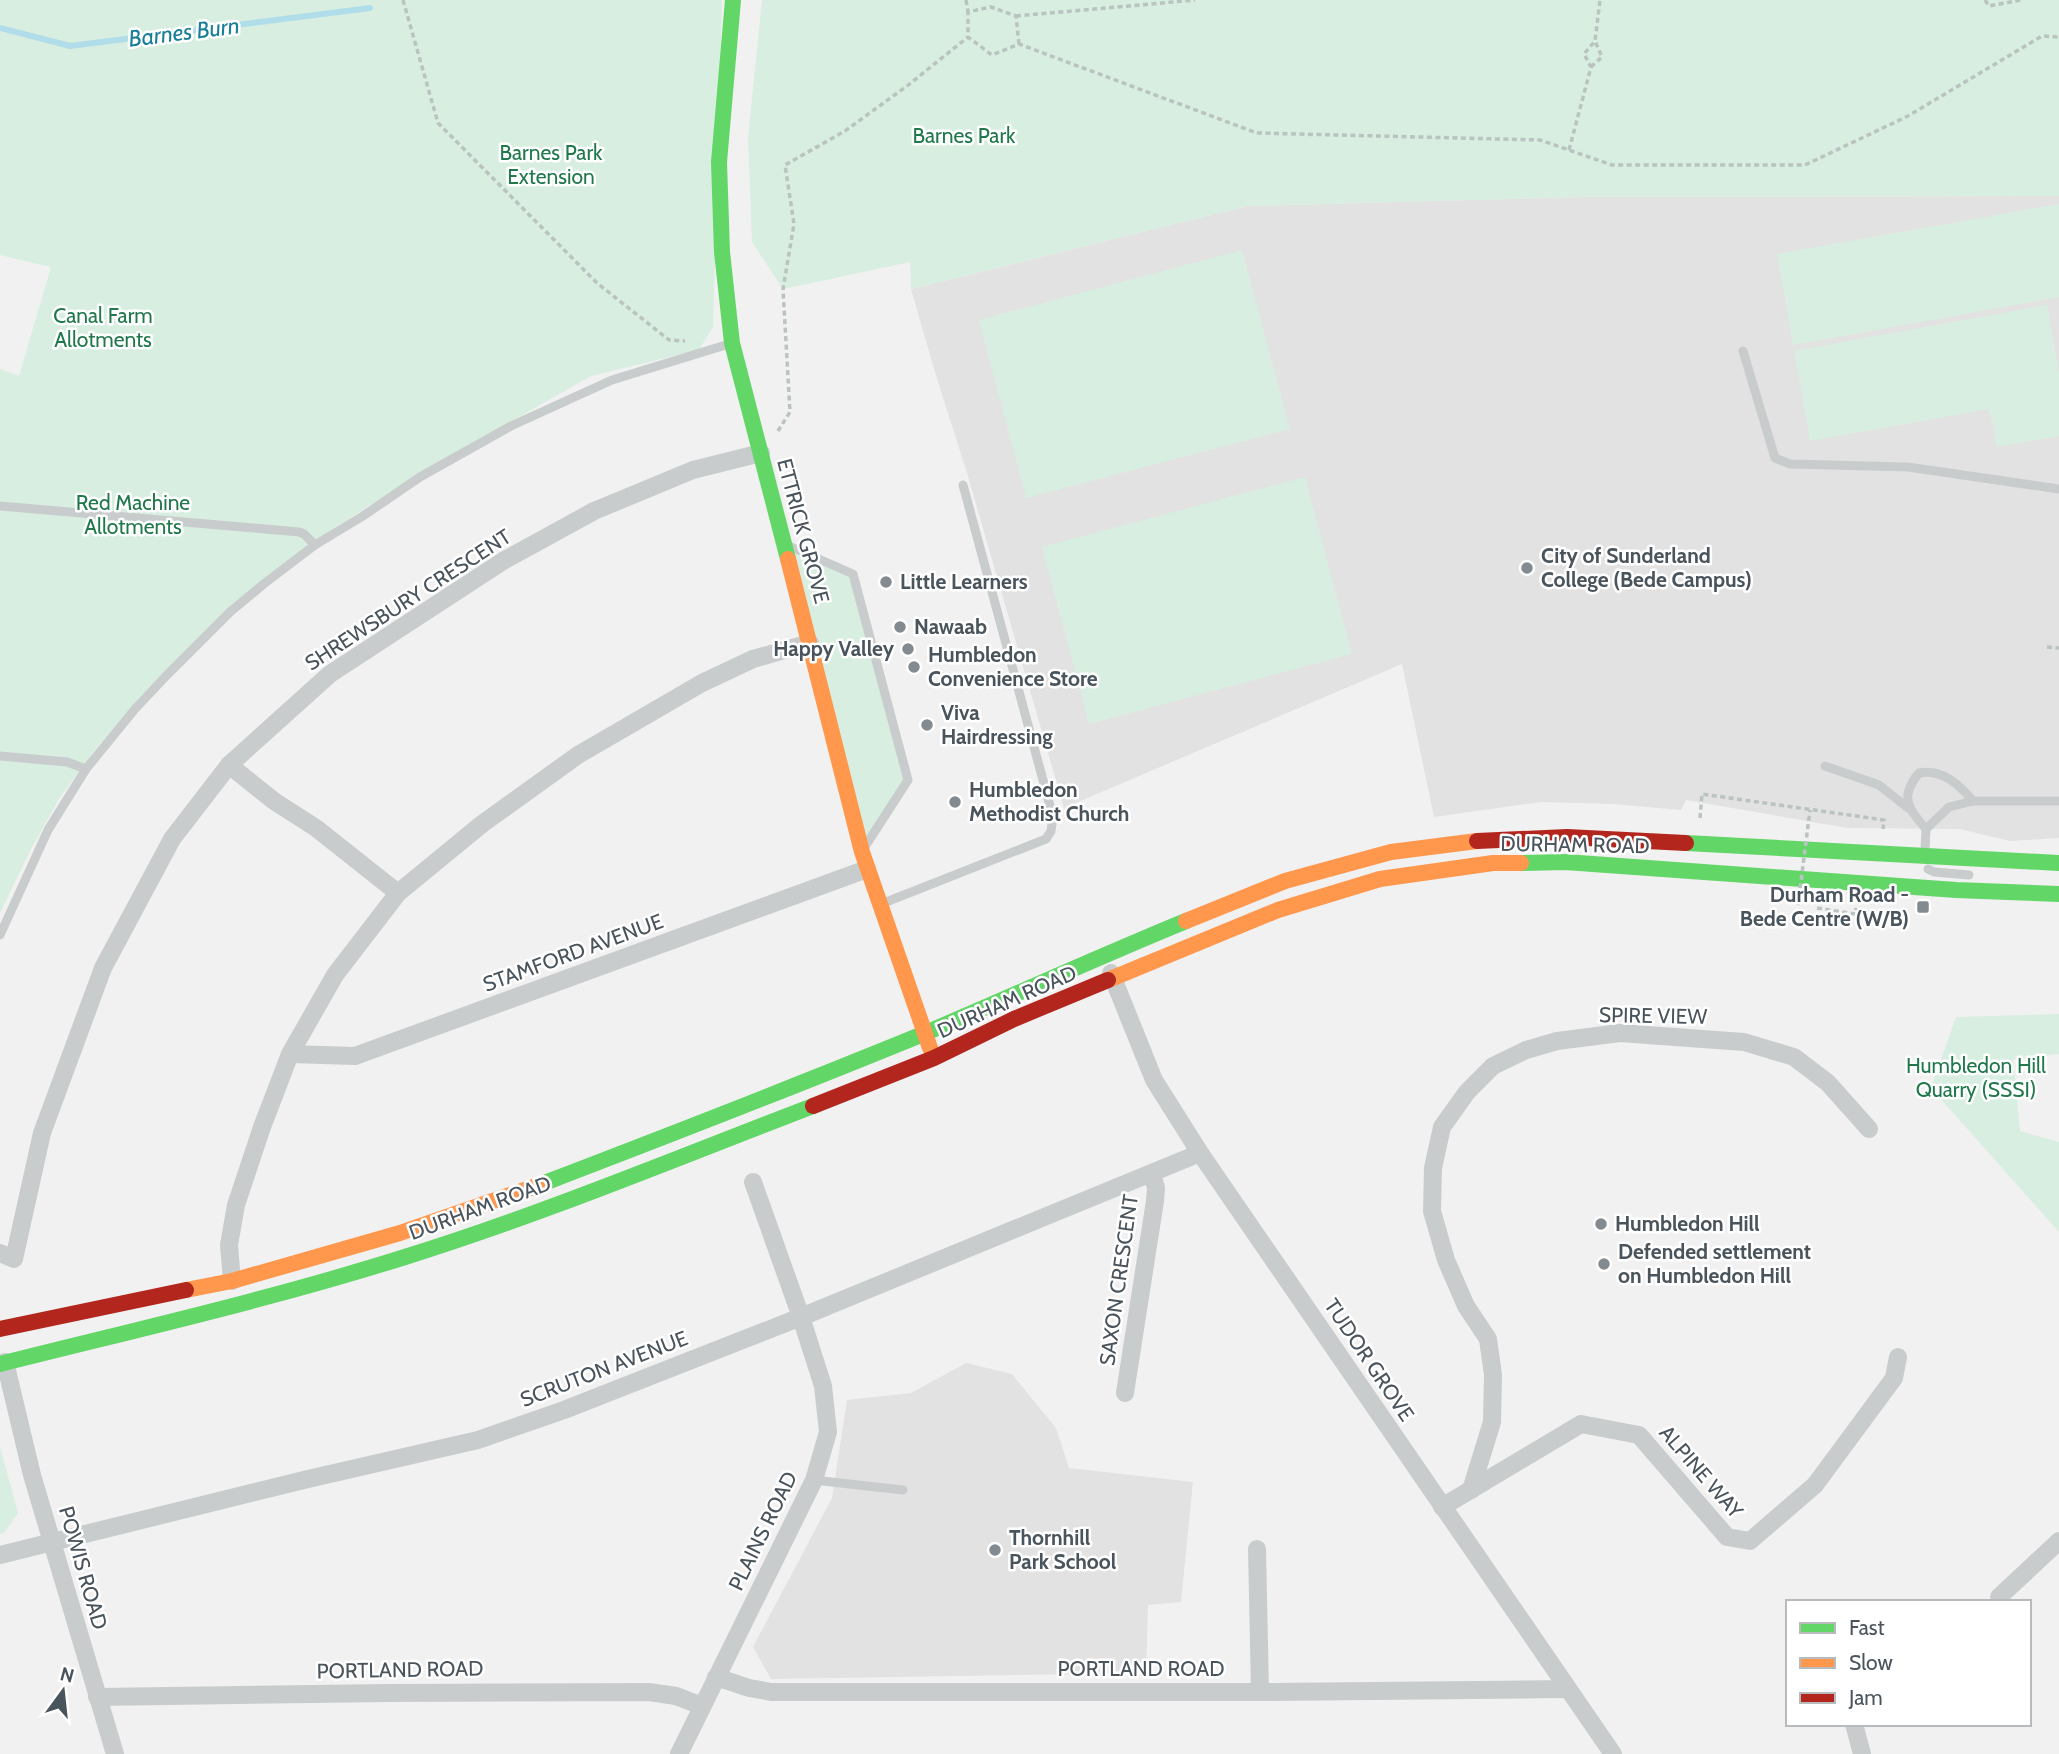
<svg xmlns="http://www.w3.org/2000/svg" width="2059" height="1754" viewBox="0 0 2059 1754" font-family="Cabin,sans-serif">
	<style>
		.education { fill: #e3e2e3 }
		.green { fill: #d8eee0 }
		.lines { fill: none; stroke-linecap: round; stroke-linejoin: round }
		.stream { stroke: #b0dde9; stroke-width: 6 }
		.path { stroke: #b9c3c0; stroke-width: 3.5; stroke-dasharray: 5 3.5; stroke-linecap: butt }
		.lane { stroke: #c9cccd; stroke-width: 9 }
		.street { stroke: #c9cccd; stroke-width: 18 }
		.fast { stroke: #63d668; stroke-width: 16 }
		.slow { stroke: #ff974d; stroke-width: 16 }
		.jam { stroke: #b3261e; stroke-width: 16 }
		.path-bridge { stroke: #b9c3c0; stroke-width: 3.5; stroke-dasharray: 5 3.5; stroke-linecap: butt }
		.poi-dot { fill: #848b90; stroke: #fff; stroke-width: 2.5 }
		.labels { text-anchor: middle; stroke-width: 5; stroke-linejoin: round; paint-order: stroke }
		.park-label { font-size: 21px; fill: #20784b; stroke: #fff }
		.street-label { font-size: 21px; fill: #4a545c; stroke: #fff }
		.poi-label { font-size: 21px; font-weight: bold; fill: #4a545c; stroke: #fff; text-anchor: start }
		.water-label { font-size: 23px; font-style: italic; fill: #197e99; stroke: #fff }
	</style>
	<rect width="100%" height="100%" fill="#f1f1f1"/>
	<!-- education -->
	<g class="education">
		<polygon points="2059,196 2059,838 2010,841 1960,829 1847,828 1686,800 1681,810 1613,804 1541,802 1434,817 1402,664 1064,808 967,473 934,369 911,289 1248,206 1581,197"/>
		<polygon points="966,1363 1012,1374 1056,1428 1069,1468 1193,1482 1181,1602 1148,1605 1146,1673 771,1679 753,1647 832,1498 847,1400 911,1393"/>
	</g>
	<!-- green -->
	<g class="green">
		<polygon points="0,0 722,0 713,327 699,350 591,376 417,475 333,529 224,612 139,698 93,752 59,799 31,849 0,913 0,369 19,376 51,267 0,255"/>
		<polygon points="762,0 2059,0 2059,196 1582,197 1248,206 911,289 910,262 783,289 752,242 748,138"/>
		<polygon points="2059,204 2059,297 1793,345 1777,254"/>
		<polygon points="1242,250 1290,429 1026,498 979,320"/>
		<polygon points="2047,305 2059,372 2059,436 1997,447 1989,409 1810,441 1794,351"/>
		<polygon points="1305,477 1352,654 1089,724 1042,547"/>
		<polygon points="784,544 853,574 908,780 862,852"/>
		<polygon points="2059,1014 2059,1054 2013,1059 2020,1131 2059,1142 2059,1232 1931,1088 1956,1017"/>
		<polygon points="0,1447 18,1513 4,1533 0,1534"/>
	</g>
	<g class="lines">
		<!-- stream -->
		<polyline class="stream" points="0,28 70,46 370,8"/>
		<!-- path -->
		<g class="path">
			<polyline points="403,0 438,123 597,283 669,340 685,341"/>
			<polyline points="966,0 968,12"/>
			<polyline points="1985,0 1989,6 2021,0"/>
			<polyline points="1016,16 1195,0"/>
			<polyline points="1019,44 1016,16 991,7 968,12 968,37 992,55 1019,44 1257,133 1540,140 1612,165 1805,165 1908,116 2042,36 2059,37"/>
			<polyline points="1591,67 1602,57 1595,41"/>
			<polyline points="1569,150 1591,67 1584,54 1595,41 1600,0"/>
			<polyline points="778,431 790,412 783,289 794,224 785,165 845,131 907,86 968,37"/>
			<polyline points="2047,647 2059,648"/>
			<polyline points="1700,818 1702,794 1884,820 1883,829"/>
			<polyline points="1817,908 1855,914 1856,908"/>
		</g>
		<!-- lane -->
		<g class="lane">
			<polyline points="1743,351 1775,458 1790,464 1908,467 2059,489"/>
			<polyline points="0,506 299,532 304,534 315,545"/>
			<polyline points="789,546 853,574 908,780 866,845"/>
			<polyline points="0,756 67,762 86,769"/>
			<polyline points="1825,766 1879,785 1908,808"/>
			<polyline points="1926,829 1949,807 1973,801 2059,801"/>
			<path d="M1925,850L1926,829C1908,808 1899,797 1919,773C1942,769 1959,784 1973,801"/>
			<polyline points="1928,869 1934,872 1969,875"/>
			<polyline points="881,904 1046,839 1051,831 1053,817 963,485"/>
			<polyline points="0,935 48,830 86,769 135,709 168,674 230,612 265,583 315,545 363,516 420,477 511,426 612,380 729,344"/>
			<polyline points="814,1480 903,1490"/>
		</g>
		<!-- street -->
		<g class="street">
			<polyline points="229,765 274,801 316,828 398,893"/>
			<polyline points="1111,973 1154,1080 1200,1153 1613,1754"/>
			<polyline points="290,1054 355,1056 867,869"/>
			<polyline points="0,1253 14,1259 42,1133 103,968 172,839 229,765 330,674 503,561 594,511 693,470 761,453"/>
			<polyline points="232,1281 229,1245 236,1205 262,1127 290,1054 335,975 398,893 482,824 578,755 702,683 753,659 810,643"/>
			<polyline points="5,1362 32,1475 115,1754"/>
			<polyline points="1125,1393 1155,1201 1156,1188 1152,1173"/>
			<polyline points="1471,1490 1492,1422 1493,1375 1488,1339 1466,1306 1446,1260 1432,1211 1433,1168 1442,1127 1467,1092 1493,1066 1526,1050 1557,1041 1620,1033 1744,1042 1794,1057 1828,1083 1869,1129"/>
			<polyline points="1442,1507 1581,1424 1639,1435 1727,1537 1750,1541 1815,1485 1894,1378 1898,1357"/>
			<polyline points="1257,1549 1260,1692"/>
			<polyline points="0,1555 308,1479 478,1440 564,1410 801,1317 1200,1153"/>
			<polyline points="1999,1597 2059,1541"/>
			<polyline points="716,1677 749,1688 771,1692 1260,1692 1567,1689"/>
			<polyline points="97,1697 389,1693 649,1692 676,1696 702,1706"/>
			<polyline points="1854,1724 1862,1754"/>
			<polyline points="679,1754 814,1480 828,1432 823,1386 801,1317 753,1182"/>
		</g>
		<!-- fast -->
		<g class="fast">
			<polyline points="733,0 719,162 722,252 732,343 788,559"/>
			<polyline points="1686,843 2059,863"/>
			<polyline points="1521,863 1565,862 1956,890 2059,894"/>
			<path d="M539,1185C667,1136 796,1086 923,1034C1011,997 1098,957 1186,921"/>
			<path d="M0,1364C135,1330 272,1299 405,1257C543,1214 677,1158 813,1106"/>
		</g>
		<!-- slow -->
		<g class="slow">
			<polyline points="788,559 862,852 930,1048"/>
			<polyline points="1186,921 1285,881 1391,852 1477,841"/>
			<polyline points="1108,980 1278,910 1380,879 1493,863 1521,863"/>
			<polyline points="186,1290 232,1281 400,1233 539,1185"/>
		</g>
		<!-- jam -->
		<g class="jam">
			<polyline points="1477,841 1567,837 1686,843"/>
			<polyline points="813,1106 934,1058 1014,1019 1108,980"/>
			<polyline points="0,1329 186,1290"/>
		</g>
		<!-- path-bridge -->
		<polyline class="path-bridge" points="1798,905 1810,810"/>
	</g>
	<!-- markers -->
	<g class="poi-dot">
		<circle cx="1527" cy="568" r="7"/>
		<circle cx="886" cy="582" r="7"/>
		<circle cx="900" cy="627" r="7"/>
		<circle cx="908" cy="649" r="7"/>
		<circle cx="914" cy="667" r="7"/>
		<circle cx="927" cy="725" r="7"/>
		<circle cx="955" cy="802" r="7"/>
		<rect x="1916" y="900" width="14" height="14" rx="3.5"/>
		<circle cx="1601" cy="1224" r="7"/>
		<circle cx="1604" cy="1264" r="7"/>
		<circle cx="995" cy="1550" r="7"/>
	</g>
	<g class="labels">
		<!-- park labels -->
		<g class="park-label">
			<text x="964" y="143">Barnes Park</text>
			<text x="551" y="160">Barnes Park<tspan x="551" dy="24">Extension</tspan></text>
			<text x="103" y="323">Canal Farm<tspan x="103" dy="24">Allotments</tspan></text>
			<text x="133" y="510">Red Machine<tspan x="133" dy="24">Allotments</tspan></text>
			<text x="1976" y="1073">Humbledon Hill<tspan x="1976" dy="24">Quarry (SSSI)</tspan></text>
		</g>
		<!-- street labels -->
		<g class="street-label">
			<text transform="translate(803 531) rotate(75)" y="7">ETTRICK GROVE</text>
			<text transform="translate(408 600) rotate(-33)" y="7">SHREWSBURY CRESCENT</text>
			<text transform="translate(1575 845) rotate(1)" y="7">DURHAM ROAD</text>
			<text transform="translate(573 953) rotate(-20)" y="7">STAMFORD AVENUE</text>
			<text transform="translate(1007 1002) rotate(-24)" y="7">DURHAM ROAD</text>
			<text transform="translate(1653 1016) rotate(1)" y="7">SPIRE VIEW</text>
			<text transform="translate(480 1208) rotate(-20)" y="7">DURHAM ROAD</text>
			<text transform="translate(1119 1280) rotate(-82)" y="7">SAXON CRESCENT</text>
			<text transform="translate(1369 1360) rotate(56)" y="7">TUDOR GROVE</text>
			<text transform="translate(604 1369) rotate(-21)" y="7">SCRUTON AVENUE</text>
			<text transform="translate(1701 1472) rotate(49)" y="7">ALPINE WAY</text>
			<text transform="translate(763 1531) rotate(-64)" y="7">PLAINS ROAD</text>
			<text transform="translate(83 1568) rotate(74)" y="7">POWIS ROAD</text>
			<text x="1141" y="1676">PORTLAND ROAD</text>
			<text transform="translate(400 1670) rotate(-1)" y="7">PORTLAND ROAD</text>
		</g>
		<!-- poi labels -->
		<g class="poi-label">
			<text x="1541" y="563">City of Sunderland<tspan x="1541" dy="24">College (Bede Campus)</tspan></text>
			<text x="900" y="589">Little Learners</text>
			<text x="914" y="634">Nawaab</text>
			<text x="894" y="656" text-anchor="end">Happy Valley</text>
			<text x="928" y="662">Humbledon<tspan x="928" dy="24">Convenience Store</tspan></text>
			<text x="941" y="720">Viva<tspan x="941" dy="24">Hairdressing</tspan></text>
			<text x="969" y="797">Humbledon<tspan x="969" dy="24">Methodist Church</tspan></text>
			<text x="1909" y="902" text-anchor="end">Durham Road -<tspan x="1909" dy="24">Bede Centre (W/B)</tspan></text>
			<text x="1615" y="1231">Humbledon Hill</text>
			<text x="1618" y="1259">Defended settlement<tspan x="1618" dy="24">on Humbledon Hill</tspan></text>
			<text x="1009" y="1545">Thornhill<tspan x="1009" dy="24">Park School</tspan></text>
		</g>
		<!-- water labels -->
		<g class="water-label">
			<text transform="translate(184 32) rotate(-7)" y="8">Barnes Burn</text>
		</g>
	</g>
	<!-- legend -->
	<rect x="1786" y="1600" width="245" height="126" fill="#ffffff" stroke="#b7bbbe" stroke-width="2"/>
	<rect x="1800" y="1623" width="35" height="10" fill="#63d668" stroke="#b7bbbe" stroke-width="2"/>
	<text x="1849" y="1635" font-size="21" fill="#4a545c">Fast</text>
	<rect x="1800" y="1658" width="35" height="10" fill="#ff974d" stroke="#b7bbbe" stroke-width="2"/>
	<text x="1849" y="1670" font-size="21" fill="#4a545c">Slow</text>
	<rect x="1800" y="1693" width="35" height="10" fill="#b3261e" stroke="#b7bbbe" stroke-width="2"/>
	<text x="1849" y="1705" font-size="21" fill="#4a545c">Jam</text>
	<!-- north arrow -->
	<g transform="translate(63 1691) rotate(15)" stroke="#ffffff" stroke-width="5" paint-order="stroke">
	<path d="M0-5L12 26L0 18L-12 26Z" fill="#4a545c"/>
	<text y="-10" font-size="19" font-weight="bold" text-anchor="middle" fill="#4a545c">N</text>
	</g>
</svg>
